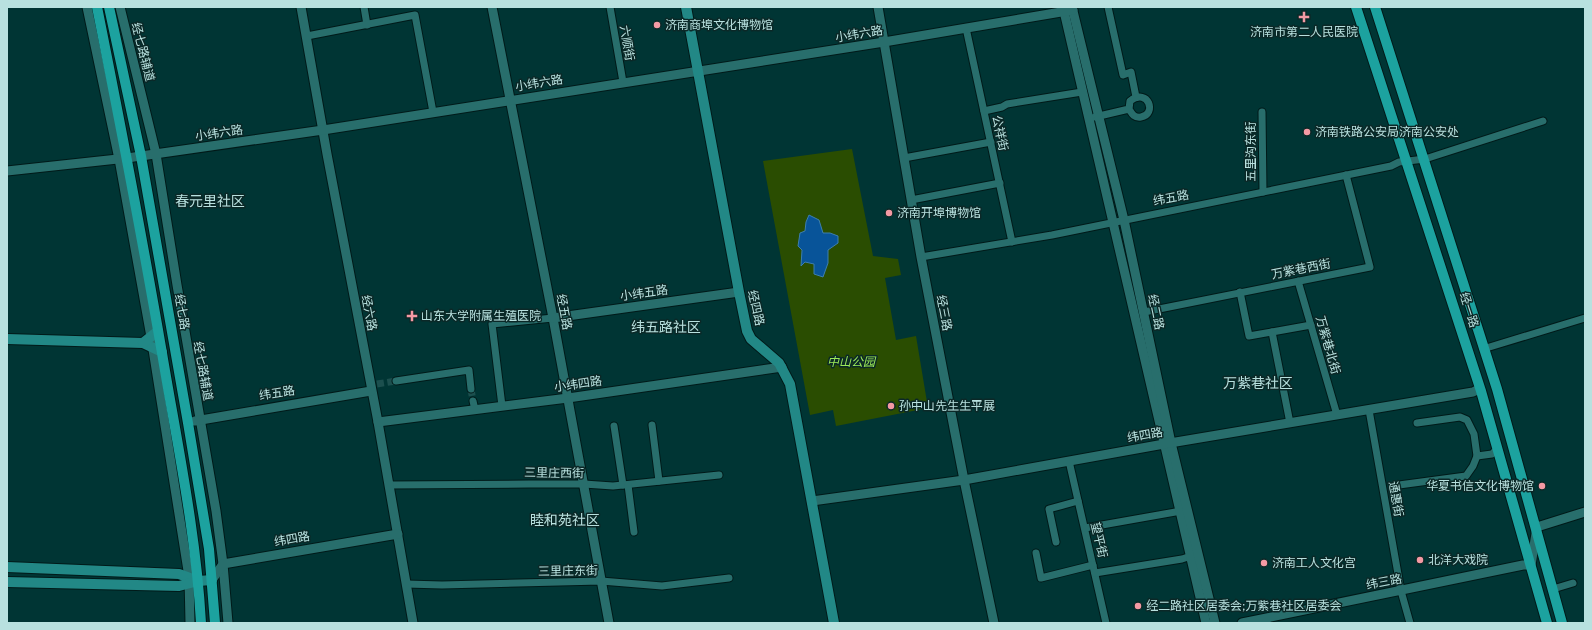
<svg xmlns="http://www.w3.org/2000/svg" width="1592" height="630" viewBox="0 0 1592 630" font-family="'IBM Plex Serif','Noto Sans SC',serif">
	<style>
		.green { fill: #2a4d01 }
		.water { fill: #085499; stroke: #3d7eae }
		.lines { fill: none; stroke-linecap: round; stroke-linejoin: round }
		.minor-tunnel { stroke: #1c4f4e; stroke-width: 7; stroke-dasharray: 7 3.5; stroke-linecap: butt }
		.minor-casing { stroke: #001a19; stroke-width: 9 }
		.tertiary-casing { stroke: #001a19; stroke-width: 11 }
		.secondary-casing { stroke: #001a19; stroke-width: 12 }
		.primary-casing { stroke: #001a19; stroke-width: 12 }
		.minor { stroke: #286e6c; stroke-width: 7 }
		.tertiary { stroke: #286e6c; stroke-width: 9 }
		.secondary { stroke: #228886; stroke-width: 10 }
		.primary { stroke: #1ca29f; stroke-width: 10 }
		.poi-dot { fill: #f49aa4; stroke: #0b2827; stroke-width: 1.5 }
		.labels { text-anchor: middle; stroke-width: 3; stroke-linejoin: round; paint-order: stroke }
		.poi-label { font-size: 12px; fill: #b8e1df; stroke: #0b2827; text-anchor: start }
		.street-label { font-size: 12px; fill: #b8e1df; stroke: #0b2827 }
		.park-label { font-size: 12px; font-style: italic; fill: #9cea58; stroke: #0b2827 }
		.quarter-label { font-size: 14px; fill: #b8e1df; stroke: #0b2827 }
	</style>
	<rect width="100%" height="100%" fill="#003534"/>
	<!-- green -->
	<polygon class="green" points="852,149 873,256 898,259 901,275 885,278 896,340 916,336 928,408 836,426 833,410 810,415 763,161"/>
	<!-- water -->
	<polygon class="water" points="809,215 819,220 823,233 830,233 838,236 838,243 828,250 828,263 823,277 814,274 814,264 805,262 801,266 802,250 798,246 800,233 805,231 806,222"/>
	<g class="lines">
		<!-- minor-tunnel -->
		<g class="minor-tunnel">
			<polyline points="377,384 396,381"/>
			<polyline points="471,389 473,401"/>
		</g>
		<defs>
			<g id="minor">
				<polyline points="364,7 367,25"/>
				<polyline points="610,7 623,82"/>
				<polyline points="1108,7 1123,75 1131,72 1136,97"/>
				<polyline points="966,28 1012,242"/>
				<polyline points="307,36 415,15 433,112"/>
				<polyline points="984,111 1002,107 1007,104 1082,92"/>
				<polyline points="1262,112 1263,192"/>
				<path d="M1095,117L1129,109C1132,114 1134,118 1141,117C1157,115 1149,87 1130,101L1129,109"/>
				<polyline points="904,158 991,142"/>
				<polyline points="911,200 1000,183"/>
				<polyline points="921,257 1052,235 1391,166 1399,162 1425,159 1543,121"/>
				<polyline points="1298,281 1337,415"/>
				<polyline points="1240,292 1249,336 1272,332 1290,423"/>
				<polyline points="1144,312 1370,267 1346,175"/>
				<polyline points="1272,332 1311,325"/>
				<polyline points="1483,349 1585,318"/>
				<polyline points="396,381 469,370 471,389"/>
				<polyline points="473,401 475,410"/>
				<polyline points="502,406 492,324 553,318"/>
				<polyline points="1369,410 1401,591 1410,623"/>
				<polyline points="1417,423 1460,417 1467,420 1474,434 1477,456"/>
				<polyline points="652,425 659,481"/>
				<polyline points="614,426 623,485"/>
				<polyline points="1069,461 1106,623"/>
				<polyline points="389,485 529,484 584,484 613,486 719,475"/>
				<polyline points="628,485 634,532"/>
				<polyline points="1399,485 1466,476 1473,466 1477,456 1492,454 1495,451 1499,451"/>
				<polyline points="1085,528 1181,511"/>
				<polyline points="1056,542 1049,509 1078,501"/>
				<polyline points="1036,553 1041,578 1093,565"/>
				<polyline points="1095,573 1182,559 1191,556"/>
				<polyline points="406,584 442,585 601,581 662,586 729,578"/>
				<polyline points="1553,589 1573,583"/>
			</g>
			<g id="tertiary">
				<polyline points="87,7 119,159 151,337 189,577 190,623"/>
				<polyline points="120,7 156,154 177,285 216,511 223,564 228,623"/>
				<polyline points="301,7 327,154 378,422 413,623"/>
				<polyline points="492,7 553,318 609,623"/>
				<polyline points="878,7 921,257 964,480 994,623"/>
				<polyline points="1063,7 1206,623"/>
				<polyline points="1072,7 1124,220 1171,443 1215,623"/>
				<polyline points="7,171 127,158 323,130 884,42 1073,10"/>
				<polyline points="553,318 739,292"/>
				<polyline points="195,421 371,391"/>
				<polyline points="378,422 568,398 782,367"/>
				<polyline points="812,501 964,480 1164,444 1473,392 1477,390 1481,391"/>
				<polyline points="212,580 223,564 398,534"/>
				<polyline points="1242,623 1523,565 1531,565 1537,527 1585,512"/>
			</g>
			<g id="secondary">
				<polyline points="686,7 739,292 747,331 751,339 779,363 790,384 834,623"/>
				<polyline points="7,339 143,343 162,352"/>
				<polyline points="143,343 158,331"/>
				<polyline points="7,567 179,574 198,581"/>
				<polyline points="7,582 179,586 198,581 212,580"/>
			</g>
			<g id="primary">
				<path d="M97,7C120,122 142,237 162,353C177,443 196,532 201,623"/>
				<polyline points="109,7 141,156 188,423 209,549 215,623"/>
				<polyline points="1356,7 1481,391 1547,623"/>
				<polyline points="1375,7 1497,389 1562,623"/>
			</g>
		</defs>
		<!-- minor casing -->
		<use href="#minor" class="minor-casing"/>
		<!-- tertiary casing -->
		<use href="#tertiary" class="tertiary-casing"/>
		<!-- secondary casing -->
		<use href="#secondary" class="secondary-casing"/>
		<!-- primary casing -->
		<use href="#primary" class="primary-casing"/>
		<!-- minor -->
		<use href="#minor" class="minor"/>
		<!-- tertiary -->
		<use href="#tertiary" class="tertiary"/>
		<!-- secondary -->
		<use href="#secondary" class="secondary"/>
		<!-- primary -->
		<use href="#primary" class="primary"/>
	</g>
	<!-- markers -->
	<g class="poi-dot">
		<path d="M1302 11h4v4h4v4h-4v4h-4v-4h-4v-4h4z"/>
		<circle cx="657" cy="25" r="4"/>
		<circle cx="1307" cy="132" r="4"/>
		<circle cx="889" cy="213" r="4"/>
		<path d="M410 310h4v4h4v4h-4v4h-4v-4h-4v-4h4z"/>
		<circle cx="891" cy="406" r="4"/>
		<circle cx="1542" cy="486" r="4"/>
		<circle cx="1420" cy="560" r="4"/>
		<circle cx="1264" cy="563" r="4"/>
		<circle cx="1138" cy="606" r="4"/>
	</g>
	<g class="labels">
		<!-- poi labels -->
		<g class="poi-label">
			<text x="665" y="29">济南商埠文化博物馆</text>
			<text x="1304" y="36" text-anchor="middle">济南市第二人民医院</text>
			<text x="1315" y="136">济南铁路公安局济南公安处</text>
			<text x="897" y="217">济南开埠博物馆</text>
			<text x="421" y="320">山东大学附属生殖医院</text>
			<text x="899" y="410">孙中山先生生平展</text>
			<text x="1534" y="490" text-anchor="end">华夏书信文化博物馆</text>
			<text x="1428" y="564">北洋大戏院</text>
			<text x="1272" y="567">济南工人文化宫</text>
			<text x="1146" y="610">经二路社区居委会;万紫巷社区居委会</text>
		</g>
		<!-- street labels -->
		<g class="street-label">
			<text transform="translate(859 34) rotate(-9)" y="4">小纬六路</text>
			<text transform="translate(627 43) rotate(80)" y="4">六顺街</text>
			<text transform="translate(143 52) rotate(76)" y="4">经七路辅道</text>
			<text transform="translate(539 83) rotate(-9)" y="4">小纬六路</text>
			<text transform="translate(219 133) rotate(-8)" y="4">小纬六路</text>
			<text transform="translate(1000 133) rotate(78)" y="4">公祥街</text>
			<text transform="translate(1251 152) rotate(-90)" y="4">五里沟东街</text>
			<text transform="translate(1171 198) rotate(-11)" y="4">纬五路</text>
			<text transform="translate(1301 269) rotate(-11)" y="4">万紫巷西街</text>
			<text transform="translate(644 293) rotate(-8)" y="4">小纬五路</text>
			<text transform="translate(756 308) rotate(77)" y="4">经四路</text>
			<text transform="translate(1469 310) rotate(72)" y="4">经一路</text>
			<text transform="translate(182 312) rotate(80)" y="4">经七路</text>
			<text transform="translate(564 312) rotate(79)" y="4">经五路</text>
			<text transform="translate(1156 312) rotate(78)" y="4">经二路</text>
			<text transform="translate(369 313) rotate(79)" y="4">经六路</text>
			<text transform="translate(944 313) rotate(79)" y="4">经三路</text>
			<text transform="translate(1328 345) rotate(74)" y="4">万紫巷北街</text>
			<text transform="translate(203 371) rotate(80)" y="4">经七路辅道</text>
			<text transform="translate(578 384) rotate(-8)" y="4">小纬四路</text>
			<text transform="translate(277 393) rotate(-9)" y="4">纬五路</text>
			<text transform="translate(1145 435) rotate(-10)" y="4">纬四路</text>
			<text transform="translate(554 473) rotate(1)" y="4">三里庄西街</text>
			<text transform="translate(1396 499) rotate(80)" y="4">通惠街</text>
			<text transform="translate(292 539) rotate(-10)" y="4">纬四路</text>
			<text transform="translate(1099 540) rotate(77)" y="4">望平街</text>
			<text transform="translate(568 571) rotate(-1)" y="4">三里庄东街</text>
			<text transform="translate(1384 582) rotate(-11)" y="4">纬三路</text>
		</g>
		<!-- park labels -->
		<g class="park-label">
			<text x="851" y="366">中山公园</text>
		</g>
		<!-- quarter labels -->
		<g class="quarter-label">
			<text x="210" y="206">春元里社区</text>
			<text x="666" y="332">纬五路社区</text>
			<text x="1258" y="388">万紫巷社区</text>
			<text x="565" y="525">睦和苑社区</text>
		</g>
	</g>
	<!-- border -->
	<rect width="1592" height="630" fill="none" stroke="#b8e1df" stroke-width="16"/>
</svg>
